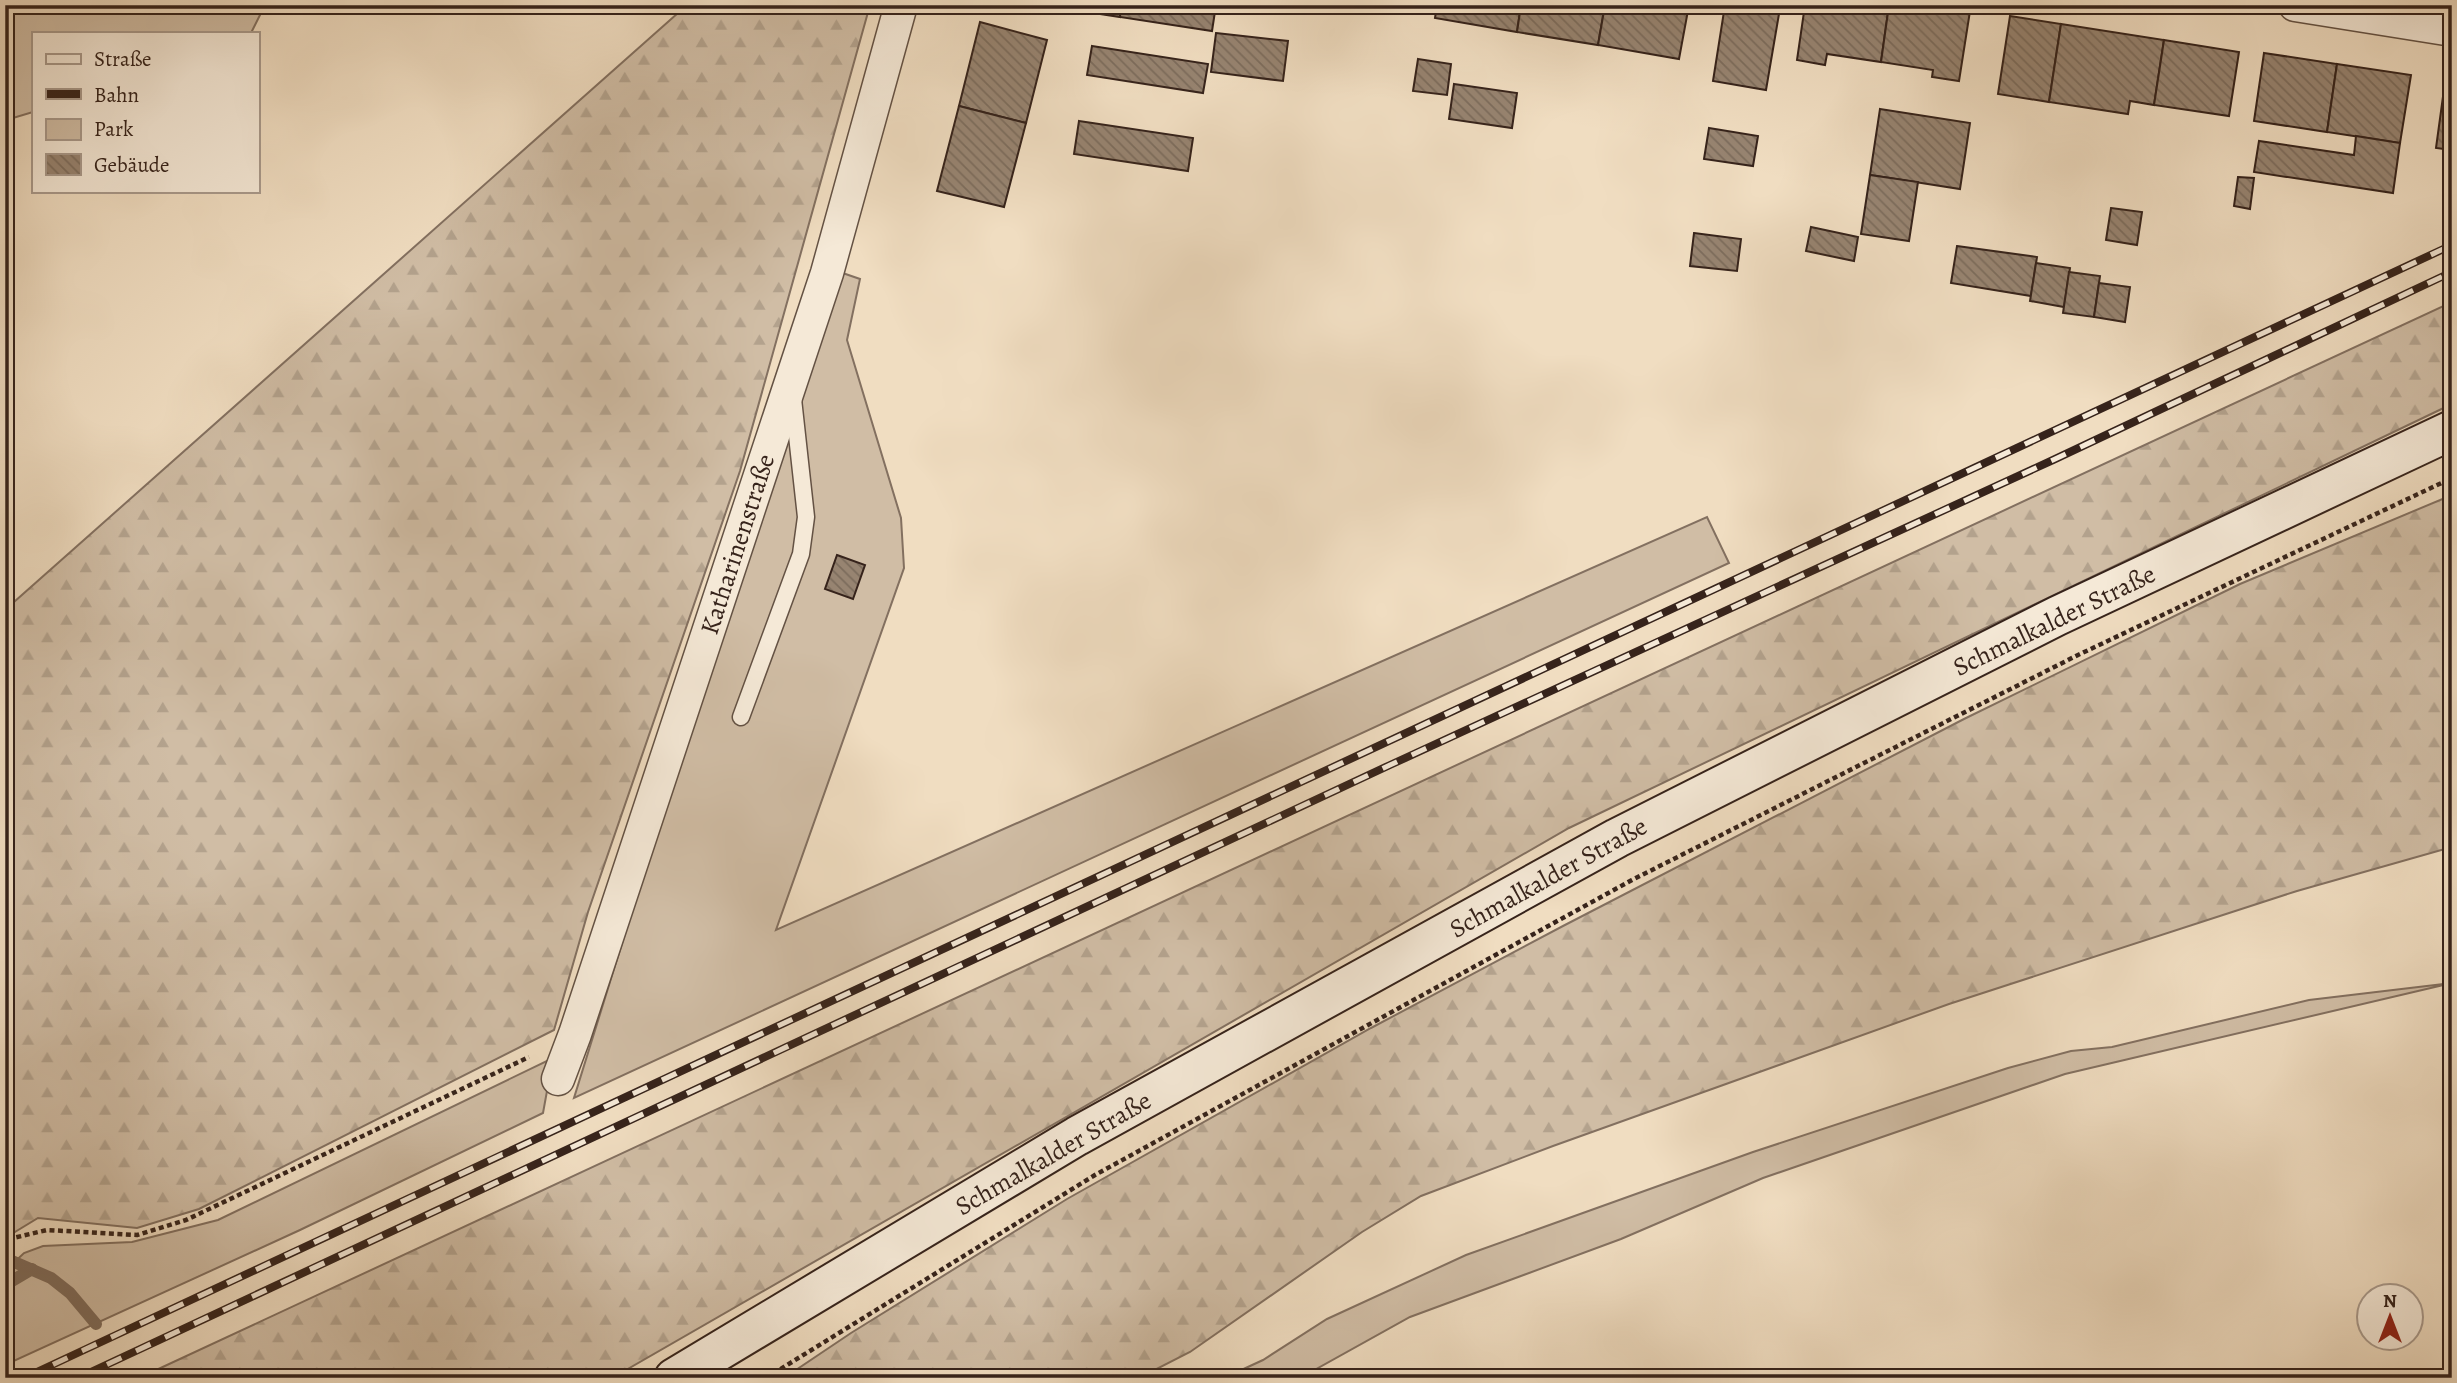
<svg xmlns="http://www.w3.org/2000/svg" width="2457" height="1383" viewBox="0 0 2457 1383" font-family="Alegreya,serif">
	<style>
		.green { fill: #d0bda5; stroke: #837060; stroke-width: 2 }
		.forest { fill: url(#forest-firs); stroke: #837060; stroke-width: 2 }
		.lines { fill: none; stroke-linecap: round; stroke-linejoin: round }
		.stream { stroke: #806d5d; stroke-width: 12 }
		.building { fill: url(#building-back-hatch); stroke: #36231b; stroke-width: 2 }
		.service-casing { stroke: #645244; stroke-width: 19 }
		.minor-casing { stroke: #645244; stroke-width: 35 }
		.secondary-casing { stroke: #36231b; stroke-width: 42 }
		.path { stroke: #36231b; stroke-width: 4.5; stroke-dasharray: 5 3.5; stroke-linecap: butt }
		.service { stroke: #f5e9d7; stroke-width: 16 }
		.minor { stroke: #f5e9d7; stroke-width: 32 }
		.secondary { stroke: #f5e9d7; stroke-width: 38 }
		.rail-casing { stroke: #36231b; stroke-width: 8 }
		.rail { stroke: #f5e9d7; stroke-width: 5; stroke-dasharray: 16; stroke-linecap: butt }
		.labels { text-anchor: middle; stroke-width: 5; stroke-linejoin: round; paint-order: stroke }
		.street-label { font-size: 26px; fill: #36231b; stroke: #f5e9d7 }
	</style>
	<defs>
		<pattern id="forest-firs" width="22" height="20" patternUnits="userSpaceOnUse" patternTransform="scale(1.75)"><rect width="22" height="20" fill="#d0bda5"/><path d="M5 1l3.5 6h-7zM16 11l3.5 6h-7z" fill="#b3a28d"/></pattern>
		<pattern id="building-back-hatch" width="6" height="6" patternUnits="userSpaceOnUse" patternTransform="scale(1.75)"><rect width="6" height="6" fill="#978471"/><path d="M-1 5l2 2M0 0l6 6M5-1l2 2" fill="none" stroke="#7c6c5c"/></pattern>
	</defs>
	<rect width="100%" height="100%" fill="#f0ddc1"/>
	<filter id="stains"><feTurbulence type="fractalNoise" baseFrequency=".00286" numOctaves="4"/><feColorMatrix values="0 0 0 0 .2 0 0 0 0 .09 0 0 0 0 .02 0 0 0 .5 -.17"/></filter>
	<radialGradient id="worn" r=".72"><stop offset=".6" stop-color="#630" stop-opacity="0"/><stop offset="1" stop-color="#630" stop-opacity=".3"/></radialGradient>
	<!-- green -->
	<g class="green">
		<polygon points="5,5 265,5 251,33 33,33 33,112 13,118 5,117"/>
		<polygon points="831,269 860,279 847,340 901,518 904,568 776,930 1707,517 1729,563 574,1098"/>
		<polygon points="2452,983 2065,1074 1763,1178 1621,1239 1410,1317 1300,1378 1224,1378 1263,1360 1327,1319 1466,1255 1753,1152 2008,1068 2071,1051 2112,1047 2309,1000"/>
		<polygon points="553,1058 543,1113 300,1230 5,1365 5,1271 24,1253 43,1246 132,1242 218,1220"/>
	</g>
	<!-- forest -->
	<g class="forest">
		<polygon points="687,5 870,5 740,471 588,912 554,1030 199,1209 137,1228 38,1218 5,1238 5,610"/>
		<polygon points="2452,302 2452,404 1569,828 612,1378 139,1378"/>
		<polygon points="2452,495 2452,847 2297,891 1949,1004 1553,1146 1421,1196 1362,1232 1190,1352 1139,1378 784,1378 851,1333 1067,1199 1371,1028 1563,926 1964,719 2240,584"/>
	</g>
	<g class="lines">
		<!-- stream -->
		<g class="stream">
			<polyline points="5,1258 51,1278 70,1293 96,1324"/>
			<polyline points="5,1285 32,1269"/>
		</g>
	</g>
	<!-- building -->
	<g class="building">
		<polygon points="1042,5 1121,5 1120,17"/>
		<polygon points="1121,5 1216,5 1212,31 1120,17"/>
		<polygon points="1437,5 1521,5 1517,32 1435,18"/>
		<polygon points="1521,5 1605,5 1598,45 1517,32"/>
		<polygon points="1605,5 1689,5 1679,59 1598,45"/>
		<polygon points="1725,5 1762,5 1780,8 1766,90 1713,81"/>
		<polygon points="1805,5 1889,5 1881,62 1827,54 1825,65 1797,60"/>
		<polygon points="1889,5 1934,5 1970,11 1959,81 1932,77 1933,70 1881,62"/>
		<polygon points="2010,16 2061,24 2049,102 1998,94"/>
		<polygon points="980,22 1047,40 1026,123 959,106"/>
		<polygon points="2061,24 2164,40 2154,105 2130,101 2128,114 2049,102"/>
		<polygon points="1216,33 1288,41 1283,81 1211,72"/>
		<polygon points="2164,40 2239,52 2229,116 2154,105"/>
		<polygon points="1092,46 1208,64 1203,93 1087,75"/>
		<polygon points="2264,53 2337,64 2327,132 2254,121"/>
		<polygon points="1418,59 1451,64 1447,95 1413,91"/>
		<polygon points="2337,64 2411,75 2400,143 2327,132"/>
		<polygon points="2445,82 2452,83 2452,150 2436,148"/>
		<polygon points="1454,84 1517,93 1512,128 1449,119"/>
		<polygon points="959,106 1026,123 1004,207 937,191"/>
		<polygon points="1880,109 1970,123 1960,189 1870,175"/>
		<polygon points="1079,121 1193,138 1188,171 1074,154"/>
		<polygon points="1709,128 1758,136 1753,166 1704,159"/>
		<polygon points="2356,136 2400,143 2393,193 2254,172 2259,141 2354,155"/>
		<polygon points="1870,175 1918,182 1909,241 1861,234"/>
		<polygon points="2238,177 2254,178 2250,209 2234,206"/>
		<polygon points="2111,208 2142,212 2137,245 2106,240"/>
		<polygon points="1811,227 1858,237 1854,261 1806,251"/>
		<polygon points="1694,233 1741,239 1737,271 1690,266"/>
		<polygon points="1957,246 2037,257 2031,296 1951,283"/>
		<polygon points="2036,263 2070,268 2064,307 2030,301"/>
		<polygon points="2069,272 2100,276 2094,317 2063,313"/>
		<polygon points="2099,283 2130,287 2125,322 2094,317"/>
		<polygon points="837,555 865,565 853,599 825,589"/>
	</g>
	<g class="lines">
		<defs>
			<polyline id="service" points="741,717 801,554 806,517 793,399"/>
			<g id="minor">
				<polyline points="2295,5 2452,30"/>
				<polyline points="558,1079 575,1034 827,273 901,5"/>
			</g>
			<polyline id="secondary" points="674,1378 1077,1136 1617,838 2057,616 2452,430"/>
		</defs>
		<!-- service casing -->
		<use href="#service" class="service-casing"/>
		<!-- minor casing -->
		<use href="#minor" class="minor-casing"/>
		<!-- secondary casing -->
		<use href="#secondary" class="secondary-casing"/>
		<!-- path -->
		<g class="path">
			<polyline points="5,1249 13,1238 47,1230 137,1235 186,1220 529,1057"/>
			<polyline points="766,1378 1095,1175 1632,880 2078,655 2452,478"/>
		</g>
		<!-- service -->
		<use href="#service" class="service"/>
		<!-- minor -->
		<use href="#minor" class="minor"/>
		<!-- secondary -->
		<use href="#secondary" class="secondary"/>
		<defs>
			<g id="rail">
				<path d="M24,1378C833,1000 1642,623 2452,245"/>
				<polyline points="78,1378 1390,765 2053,460 2452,272"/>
			</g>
		</defs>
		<!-- rail casing -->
		<use href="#rail" class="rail-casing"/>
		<!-- rail -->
		<use href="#rail" class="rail"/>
	</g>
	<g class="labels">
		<!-- street labels -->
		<g class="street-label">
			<text transform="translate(737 544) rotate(-72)" y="9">Katharinenstraße</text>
			<text transform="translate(2054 620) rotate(-26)" y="9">Schmalkalder Straße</text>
			<text transform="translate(1548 877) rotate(-29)" y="9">Schmalkalder Straße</text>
			<text transform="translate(1053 1153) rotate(-30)" y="9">Schmalkalder Straße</text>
		</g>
	</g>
	<!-- margin -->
	<rect width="2457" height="1383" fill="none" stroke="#f0ddc1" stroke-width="28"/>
	<rect x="7" y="7" width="2443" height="1369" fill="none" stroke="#36231b" stroke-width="3.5"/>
	<rect x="14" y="14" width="2429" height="1355" fill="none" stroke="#36231b" stroke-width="2"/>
	<!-- legend -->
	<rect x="32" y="32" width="228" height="161" fill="#f5e9d7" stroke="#a99a8c" stroke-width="2"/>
	<rect x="46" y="54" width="35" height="10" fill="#f5e9d7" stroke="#a99a8c" stroke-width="2"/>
	<text x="94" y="66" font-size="21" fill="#36231b">Straße</text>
	<rect x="46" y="89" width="35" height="10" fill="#36231b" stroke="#a99a8c" stroke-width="2"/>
	<text x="94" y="102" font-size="21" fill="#36231b">Bahn</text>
	<rect x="46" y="119" width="35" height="21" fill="#d0bda5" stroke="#a99a8c" stroke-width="2"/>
	<text x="94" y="136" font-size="21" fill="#36231b">Park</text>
	<rect x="46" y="154" width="35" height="21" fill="url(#building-back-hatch)" stroke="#a99a8c" stroke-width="2"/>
	<text x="94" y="172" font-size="21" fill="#36231b">Gebäude</text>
	<!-- north arrow -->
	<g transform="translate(2390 1317)"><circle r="33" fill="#f5e9d7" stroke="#a99a8c" stroke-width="2"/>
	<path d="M0-5L12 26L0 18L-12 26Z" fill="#8f2418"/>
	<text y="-10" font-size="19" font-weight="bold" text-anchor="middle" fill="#36231b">N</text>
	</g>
	<rect width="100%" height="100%" filter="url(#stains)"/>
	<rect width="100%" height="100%" fill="url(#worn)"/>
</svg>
